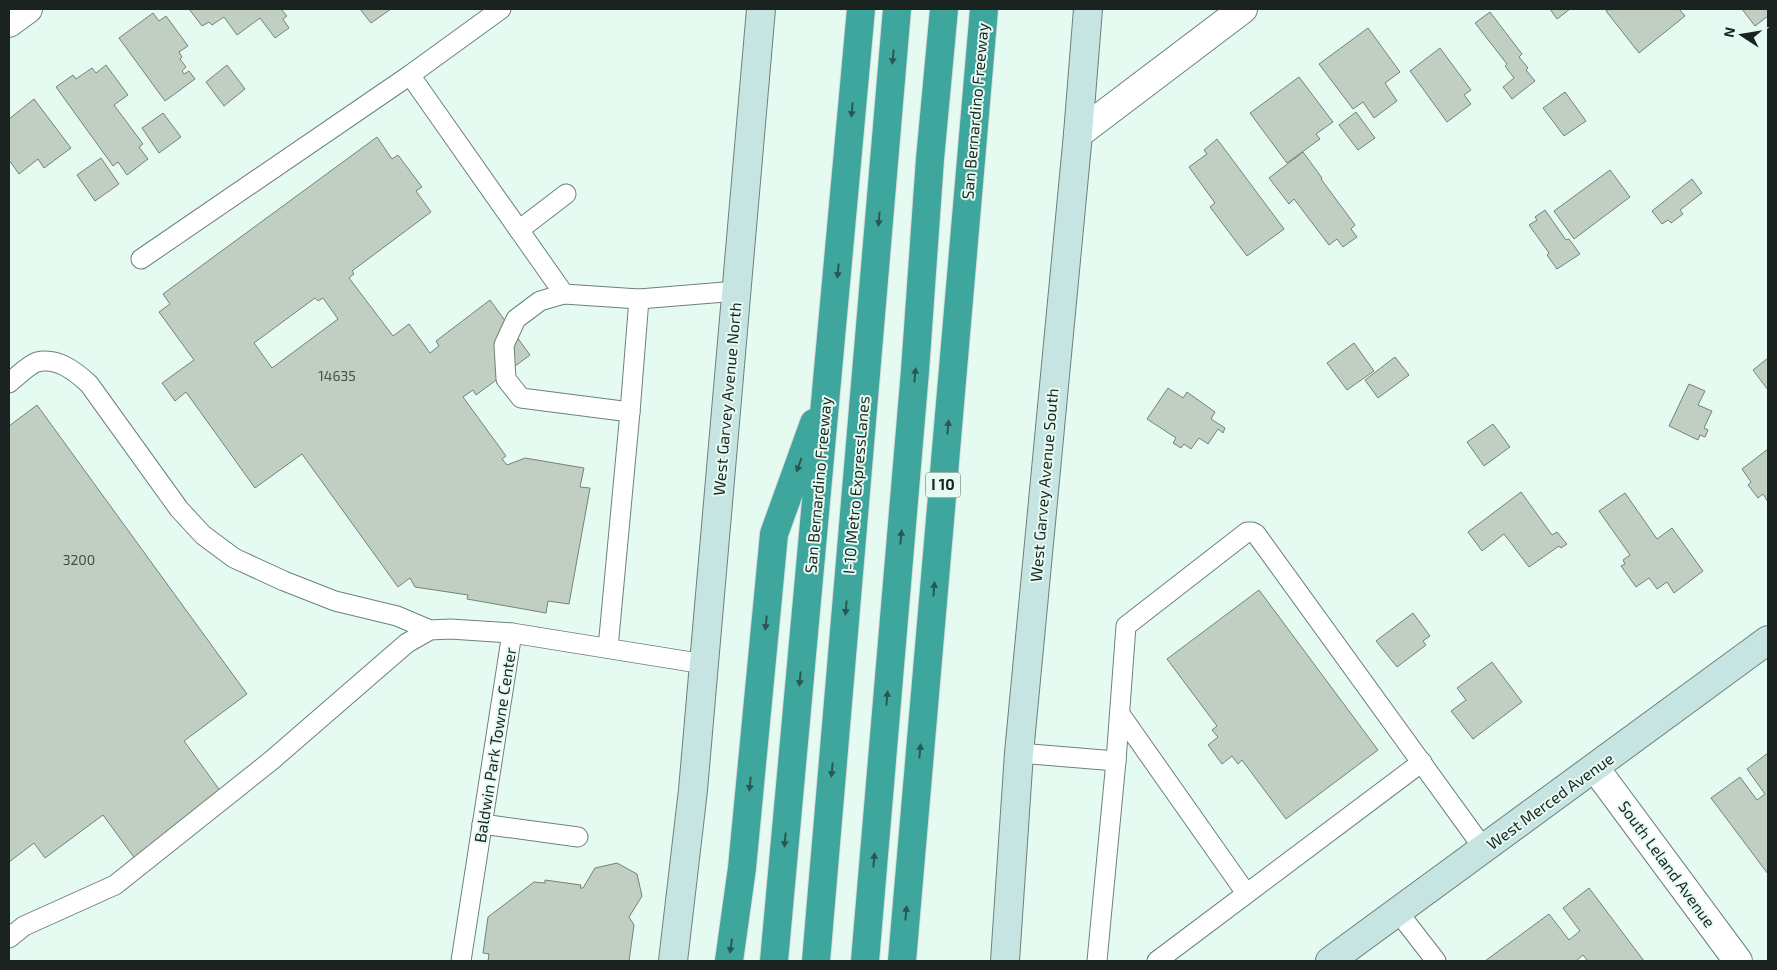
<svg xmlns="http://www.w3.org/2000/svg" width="1777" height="970" viewBox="0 0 1777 970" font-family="'Exo 2',sans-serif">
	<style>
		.building { fill: #c0cfc1; stroke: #758377; fill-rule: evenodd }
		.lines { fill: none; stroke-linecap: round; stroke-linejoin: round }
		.lane-casing { stroke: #6e8179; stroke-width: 21 }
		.street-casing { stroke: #6e8179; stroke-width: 30 }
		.secondary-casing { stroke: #6e8179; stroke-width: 30 }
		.highway-casing { stroke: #dbdcdb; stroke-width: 30 }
		.lane { stroke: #fff; stroke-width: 19 }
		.street { stroke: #fff; stroke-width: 28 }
		.secondary { stroke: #c5e4e2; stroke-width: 28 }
		.highway { stroke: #3fa69e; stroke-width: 28 }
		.oneway { fill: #295752 }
		.labels { text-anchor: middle; stroke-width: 4; stroke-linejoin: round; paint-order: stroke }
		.number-label { font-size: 14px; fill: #444e48 }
		.shield { fill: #e5fbf2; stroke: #58645f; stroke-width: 1 }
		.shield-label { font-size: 15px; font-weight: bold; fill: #1b2320 }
		.street-label { font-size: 16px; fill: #1b2320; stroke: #e5fbf2 }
	</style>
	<rect width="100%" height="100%" fill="#e5fbf2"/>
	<!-- building -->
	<g class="building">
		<polygon points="189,9 281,9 287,16 283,19 289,28 275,38 260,18 237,35 224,17 212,25 209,22 202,26"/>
		<polygon points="360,9 391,9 371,23"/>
		<polygon points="1550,9 1570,9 1557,19"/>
		<polygon points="1609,9 1679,9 1685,16 1639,53 1606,11"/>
		<polygon points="1742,9 1768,9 1768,16 1755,26"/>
		<polygon points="1490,12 1522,54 1519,57 1528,68 1526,70 1535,81 1512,99 1503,87 1514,78 1505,66 1507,64 1475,23"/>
		<polygon points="153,13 159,21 166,16 188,46 179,52 182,57 180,59 186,67 182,71 184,74 189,71 195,79 165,101 119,38"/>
		<polygon points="1368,28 1400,72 1385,83 1397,101 1374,118 1363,102 1353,109 1319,64"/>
		<polygon points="1440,48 1471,90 1464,95 1471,104 1447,122 1410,71"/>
		<polygon points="106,65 128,95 114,105 143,144 139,147 148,159 127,175 118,162 113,166 56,87 73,75 76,79 92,68 96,73"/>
		<polygon points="227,65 245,89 224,106 206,82"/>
		<polygon points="1299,77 1333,122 1316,134 1320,139 1287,163 1250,113"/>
		<polygon points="1565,92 1586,121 1564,136 1543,108"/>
		<polygon points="34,99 71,148 44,168 38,159 19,174 9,160 9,119"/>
		<polygon points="1356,112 1375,138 1358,150 1339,125"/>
		<polygon points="163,113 181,137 159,153 142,128"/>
		<path d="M377,137L392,159L398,155L422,187L416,191L431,212L352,271L354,274L349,278L393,336L409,324L430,353L439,346L436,341L490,300L530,355L476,395L473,390L463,397L506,456L502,459L507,465L525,458L584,468L580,487L590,488L569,604L548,601L546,613L467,599L468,595L415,587L410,578L398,587L302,454L255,488L186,392L175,401L162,383L194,360L159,312L170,304L163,294ZM315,298L318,301L323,298L338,319L272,368L254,343Z"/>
		<polygon points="1217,139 1284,229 1247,256 1210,207 1215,203 1189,167 1207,154 1204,150"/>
		<polygon points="1303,152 1322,178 1321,179 1355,225 1351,229 1357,237 1343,247 1337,239 1329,245 1294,199 1289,204 1269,178"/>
		<polygon points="101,158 119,184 95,201 77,175"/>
		<polygon points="1610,170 1630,197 1574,239 1554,211"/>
		<polygon points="1692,179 1702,193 1680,210 1683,214 1671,223 1668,220 1662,224 1652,211"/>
		<polygon points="1545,210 1566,240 1569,239 1580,254 1557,269 1547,255 1549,253 1529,225 1537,220 1535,217"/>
		<polygon points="1354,343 1374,371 1347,390 1327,363"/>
		<polygon points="1395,357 1409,375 1378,398 1365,380"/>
		<polygon points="1768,358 1768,390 1753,370"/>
		<polygon points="1689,384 1705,391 1698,405 1712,411 1704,428 1708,430 1705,437 1700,435 1698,440 1669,426"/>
		<polygon points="1168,388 1183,398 1187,392 1215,412 1211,419 1225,428 1223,433 1218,429 1208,444 1199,438 1191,449 1184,444 1181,448 1173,443 1176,438 1147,419"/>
		<polygon points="37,405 247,694 184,741 224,796 136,860 103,815 45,858 34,843 9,862 9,426"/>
		<polygon points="1493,424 1510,447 1484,466 1467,442"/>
		<polygon points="1768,449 1768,502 1763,494 1758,498 1748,485 1751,482 1742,469"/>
		<polygon points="1521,492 1552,535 1557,532 1567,544 1561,548 1559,546 1529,567 1504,534 1482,551 1468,532"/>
		<polygon points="1625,493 1657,539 1672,528 1703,571 1674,593 1667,582 1657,589 1649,578 1636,587 1621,566 1625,564 1623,560 1630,555 1599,511"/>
		<polygon points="1259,590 1378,750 1286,819 1242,760 1238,764 1232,756 1222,764 1208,745 1218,737 1212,730 1217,726 1167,659"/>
		<polygon points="1413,613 1430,636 1423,641 1426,645 1397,667 1376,641"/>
		<polygon points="1492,662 1522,702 1473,739 1451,711 1466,700 1457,688"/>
		<polygon points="1768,753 1768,874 1711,798 1740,777 1757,800 1765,794 1747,769"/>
		<polygon points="617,863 637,874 642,896 629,917 634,925 629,961 488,961 489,954 483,953 488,917 534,882 545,883 545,880 581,885 580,888 583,888 595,868"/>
		<polygon points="1589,888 1644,961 1588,961 1583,955 1577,960 1578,961 1485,961 1549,914 1569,940 1580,931 1563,908"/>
	</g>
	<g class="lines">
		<defs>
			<g id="lane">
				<polyline points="410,75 564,294"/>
				<polyline points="519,230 566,194"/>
				<polyline points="141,259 410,75 501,9"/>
				<path d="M9,383C17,377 28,365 37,362C57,357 75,371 89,384L179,509L203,535L234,558L284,581L335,601L397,616L430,630"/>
				<polyline points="630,412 521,398 506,379 504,345 516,319 540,301 564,294 639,299 737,291"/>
				<polyline points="608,648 630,412 639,299"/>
				<polyline points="1120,714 1246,893"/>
				<polyline points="1019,753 1116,761"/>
				<polyline points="482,824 578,837"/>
				<polyline points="1398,912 1436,961"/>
				<polyline points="9,938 24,926 115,885 272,760 407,643 430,630 450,629 512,633"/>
				<polyline points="461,961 512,633 704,664"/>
				<polyline points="1097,961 1116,761 1126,626 1247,532 1252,532 1256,534 1484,849"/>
				<polyline points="1157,961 1422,762"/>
			</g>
			<g id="street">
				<polyline points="9,23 28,9"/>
				<polyline points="1078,134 1243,9"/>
				<polyline points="1595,768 1738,961"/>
			</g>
			<g id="secondary">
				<polyline points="673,961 693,790 761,9"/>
				<polyline points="1005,961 1019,753 1078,134 1088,9"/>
				<polyline points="1330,961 1768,640"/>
			</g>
			<g id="highway">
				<polyline points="729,961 742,868 774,534 814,423"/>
				<polyline points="774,961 861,9"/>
				<polyline points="816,961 897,9"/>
				<polyline points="865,961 915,371 930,159 944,9"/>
				<polyline points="902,961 984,9"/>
			</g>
		</defs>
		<!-- lane casing -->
		<use href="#lane" class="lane-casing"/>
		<!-- street casing -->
		<use href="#street" class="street-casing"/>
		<!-- secondary casing -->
		<use href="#secondary" class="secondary-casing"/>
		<!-- highway casing -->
		<use href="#highway" class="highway-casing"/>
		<!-- lane -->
		<use href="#lane" class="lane"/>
		<!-- street -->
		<use href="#street" class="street"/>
		<!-- secondary -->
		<use href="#secondary" class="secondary"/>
		<!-- highway -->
		<use href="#highway" class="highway"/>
	</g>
	<!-- one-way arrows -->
	<defs><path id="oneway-solid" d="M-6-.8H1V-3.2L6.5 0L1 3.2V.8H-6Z" transform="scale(1.25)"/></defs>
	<g class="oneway">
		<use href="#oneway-solid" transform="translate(893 57) rotate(95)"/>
		<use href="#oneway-solid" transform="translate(852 110) rotate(95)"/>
		<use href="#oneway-solid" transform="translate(879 219) rotate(95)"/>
		<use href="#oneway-solid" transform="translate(838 271) rotate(95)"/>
		<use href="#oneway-solid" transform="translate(915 375) rotate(-85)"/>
		<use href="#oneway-solid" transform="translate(948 427) rotate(-85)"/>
		<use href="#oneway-solid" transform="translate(799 465) rotate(110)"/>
		<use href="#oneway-solid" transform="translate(901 537) rotate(-85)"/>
		<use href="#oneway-solid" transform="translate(934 589) rotate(-85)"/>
		<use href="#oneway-solid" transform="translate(846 608) rotate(95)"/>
		<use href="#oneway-solid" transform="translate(766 623) rotate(96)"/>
		<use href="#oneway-solid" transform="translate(800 679) rotate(95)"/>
		<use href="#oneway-solid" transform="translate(887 698) rotate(-85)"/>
		<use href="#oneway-solid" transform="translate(920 751) rotate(-85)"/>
		<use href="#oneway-solid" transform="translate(832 770) rotate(95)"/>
		<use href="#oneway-solid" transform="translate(750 784) rotate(96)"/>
		<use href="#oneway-solid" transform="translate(785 840) rotate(95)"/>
		<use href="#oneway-solid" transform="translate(874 860) rotate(-85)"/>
		<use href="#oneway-solid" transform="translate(906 913) rotate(-85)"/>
		<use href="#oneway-solid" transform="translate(731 946) rotate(98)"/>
	</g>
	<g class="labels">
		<!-- number labels -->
		<g class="number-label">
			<text x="337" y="381">14635</text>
			<text x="79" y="565">3200</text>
		</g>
		<!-- shield labels -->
		<rect class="shield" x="925.5" y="472.5" width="35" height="25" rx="4"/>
		<g class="shield-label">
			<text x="943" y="490">I 10</text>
		</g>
		<!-- street labels -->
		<g class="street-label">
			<text transform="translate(975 111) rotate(-85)" y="6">San Bernardino Freeway</text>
			<text transform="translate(727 399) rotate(-85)" y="6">West Garvey Avenue North</text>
			<text transform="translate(818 485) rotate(-85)" y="6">San Bernardino Freeway</text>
			<text transform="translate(856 485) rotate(-85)" y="6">I-10 Metro ExpressLanes</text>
			<text transform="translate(1044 485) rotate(-85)" y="6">West Garvey Avenue South</text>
			<text transform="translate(495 745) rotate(-81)" y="6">Baldwin Park Towne Center</text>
			<text transform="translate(1550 801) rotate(-36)" y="6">West Merced Avenue</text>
			<text transform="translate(1667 864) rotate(54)" y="6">South Leland Avenue</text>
		</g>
	</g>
	<!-- border -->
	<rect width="1777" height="970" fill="none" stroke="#1b2320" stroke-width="20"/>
	<!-- north arrow -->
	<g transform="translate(1742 35) rotate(282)" stroke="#e5fbf2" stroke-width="4" paint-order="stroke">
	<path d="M0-4L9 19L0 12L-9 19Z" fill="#1b2320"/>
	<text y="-8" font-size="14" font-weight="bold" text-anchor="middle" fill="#1b2320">N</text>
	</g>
</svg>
